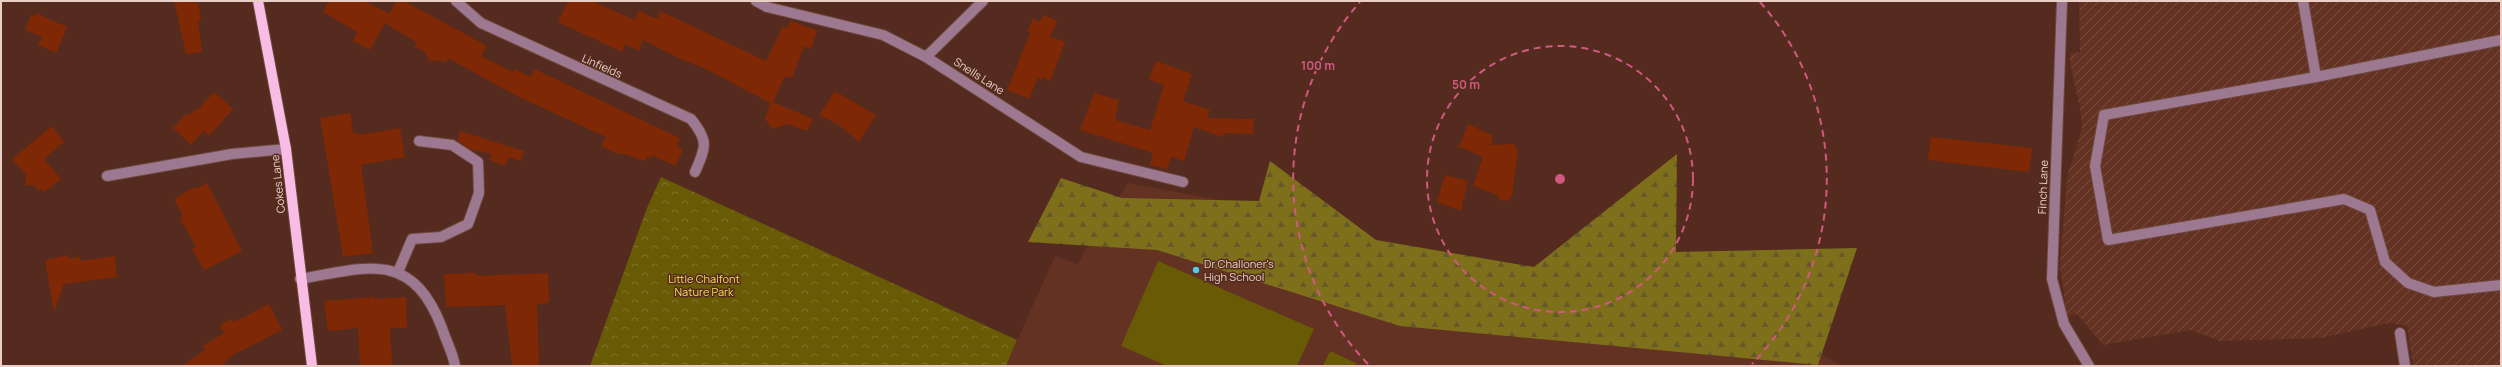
<svg xmlns="http://www.w3.org/2000/svg" width="2502" height="367" viewBox="0 0 2502 367" font-family="Manrope,sans-serif">
	<style>
		.built { fill: #633223 }
		.industrial { fill: url(#industrial-furrows) }
		.forest { fill: url(#forest-firs) }
		.park { fill: url(#park-crowns) }
		.pitch { fill: #695b06 }
		.building { fill: #7f2805 }
		.lines { fill: none; stroke-linecap: round; stroke-linejoin: round }
		.minor-casing { stroke: #6f493c; stroke-width: 12 }
		.major-casing { stroke: #6f493c; stroke-width: 12 }
		.minor { stroke: #9d7891; stroke-width: 10 }
		.major { stroke: #f8bce5; stroke-width: 10 }
		.ring { fill: none; stroke: #d05881; stroke-width: 2; stroke-dasharray: 7 5 }
		.poi-dot { fill: #5ac8e6; stroke: #542b1e; stroke-width: 1.5 }
		.labels { text-anchor: middle; stroke-width: 3; stroke-linejoin: round; paint-order: stroke }
		.street-label { font-size: 11px; fill: #eacfc7; stroke: #542b1e }
		.poi-label { font-size: 11px; fill: #eacfc7; stroke: #542b1e; text-anchor: start }
		.park-label { font-size: 11px; fill: #f8de53; stroke: #542b1e }
		.centre { fill: #d05881; stroke: #542b1e; stroke-width: 2 }
		.ring-label { font-size: 12px; text-anchor: middle; font-weight: bold; fill: #d05881; stroke: #542b1e; stroke-width: 3; stroke-linejoin: round; paint-order: stroke }
	</style>
	<defs>
		<pattern id="industrial-furrows" width="10" height="10" patternUnits="userSpaceOnUse"><rect width="10" height="10" fill="#633223"/><path d="M-1 1l2-2M0 10L10 0M9 11l2-2" fill="none" stroke="#7a4f41"/></pattern>
		<pattern id="forest-firs" width="22" height="20" patternUnits="userSpaceOnUse"><rect width="22" height="20" fill="#7e6f1b"/><path d="M5 1l3.5 6h-7zM16 11l3.5 6h-7z" fill="#65592a"/></pattern>
		<pattern id="park-crowns" width="20" height="18" patternUnits="userSpaceOnUse"><rect width="20" height="18" fill="#695b06"/><path d="M2 6a3 3 0 1 1 6 0M12 15a3 3 0 1 1 6 0" fill="none" stroke="#7f7229"/></pattern>
	</defs>
	<rect width="100%" height="100%" fill="#542b1e"/>
	<!-- built -->
	<polygon class="built" points="1128,183 1258,207 1347,234 1787,333 1841,366 1006,366 1055,256 1077,264"/>
	<!-- industrial -->
	<polygon class="industrial" points="2079,1 2501,1 2501,366 2413,366 2407,326 2389,323 2321,338 2220,341 2191,330 2103,345 2077,314 2067,316 2060,267 2067,177 2082,128 2080,109 2070,63 2070,53 2080,52"/>
	<!-- forest -->
	<polygon class="forest" points="1677,154 1676,252 1857,248 1818,365 1400,326 1157,250 1028,242 1061,178 1122,198 1259,201 1270,161 1376,240 1534,267"/>
	<!-- park -->
	<polygon class="park" points="661,177 1017,340 1006,366 590,366 647,208"/>
	<!-- pitch -->
	<g class="pitch">
		<polygon points="1158,261 1314,329 1297,366 1167,366 1121,346"/>
		<polygon points="1330,351 1356,363 1355,366 1323,366"/>
	</g>
	<!-- building -->
	<g class="building">
		<polygon points="174,1 198,3 201,21 198,22 202,52 186,54"/>
		<polygon points="329,1 364,1 390,14 370,50 353,41 357,32 323,12"/>
		<polygon points="396,1 404,1 487,46 481,56 513,72 515,69 531,77 534,69 680,138 677,146 683,150 675,166 652,155 651,158 647,157 645,161 621,153 619,155 601,146 606,137 517,96 448,58 445,63 439,60 430,62 425,52 415,47 417,43 385,23"/>
		<polygon points="568,1 592,1 635,20 639,10 653,18 658,18 660,11 766,61 783,26 787,28 791,21 817,30 811,49 804,46 792,78 785,76 773,102 813,119 807,131 788,124 772,129 765,119 770,103 708,70 681,59 643,40 639,51 625,44 622,52 558,22"/>
		<polygon points="36,13 67,27 56,53 38,45 42,37 25,30 31,15 35,16"/>
		<polygon points="1043,15 1057,21 1050,37 1065,42 1050,81 1042,77 1041,80 1038,78 1029,99 1007,90 1030,33 1027,31 1033,19 1040,22"/>
		<polygon points="1156,61 1192,74 1183,101 1210,110 1207,118 1254,119 1253,134 1225,133 1223,137 1194,127 1184,161 1171,157 1167,169 1150,165 1153,153 1080,130 1094,93 1119,100 1115,120 1150,130 1164,85 1149,79"/>
		<polygon points="835,91 876,115 859,142 839,125 819,115"/>
		<polygon points="214,92 233,109 209,136 203,131 191,145 173,128 187,113 190,115 196,109 197,110"/>
		<polygon points="350,113 353,133 359,133 360,135 400,128 405,157 361,165 373,253 343,257 320,118"/>
		<polygon points="1468,124 1493,136 1491,145 1514,144 1518,150 1512,196 1508,201 1500,200 1497,195 1473,186 1483,157 1455,145 1460,145"/>
		<polygon points="52,126 64,142 44,159 61,179 44,192 42,188 38,191 34,185 25,185 26,175 12,159"/>
		<polygon points="460,131 524,151 521,161 508,157 505,166 490,160 492,154 469,149 458,141"/>
		<polygon points="1931,137 2032,148 2029,172 1928,160"/>
		<polygon points="1445,175 1468,181 1461,211 1437,202"/>
		<polygon points="207,183 242,251 204,270 192,249 196,247 180,218 183,216 174,199 194,187 195,189"/>
		<polygon points="68,255 68,258 80,257 80,261 115,256 117,277 64,284 54,312 45,260"/>
		<polygon points="477,273 477,276 548,273 549,303 537,304 539,366 512,366 505,305 446,307 444,274"/>
		<polygon points="374,297 374,299 406,297 407,328 390,328 392,366 360,366 358,328 328,331 324,301"/>
		<polygon points="269,304 282,330 231,356 221,366 182,366 205,350 203,346 224,333 220,325 231,319 234,322"/>
	</g>
	<g class="lines">
		<defs>
			<g id="minor">
				<path d="M456,1L481,23L691,119C709,141 706,147 695,172"/>
				<polyline points="756,1 767,7 883,35 926,57 1081,157 1183,182"/>
				<polyline points="2062,1 2052,279 2064,324 2089,366"/>
				<polyline points="2303,1 2316,77"/>
				<polyline points="2501,40 2316,77 2104,115 2095,166 2108,240 2344,199 2370,210 2385,262 2408,283 2434,292 2501,285"/>
				<polyline points="926,57 983,1"/>
				<polyline points="107,176 232,154 286,149"/>
				<polyline points="398,272 412,239 441,237 468,224 479,193 478,162 452,145 419,141"/>
				<path d="M300,279C368,267 412,250 442,328C446,341 453,353 455,366"/>
				<polyline points="2400,333 2405,366"/>
			</g>
			<polyline id="major" points="258,1 286,149 312,366"/>
		</defs>
		<!-- minor casing -->
		<use href="#minor" class="minor-casing"/>
		<!-- major casing -->
		<use href="#major" class="major-casing"/>
		<!-- minor -->
		<use href="#minor" class="minor"/>
		<!-- major -->
		<use href="#major" class="major"/>
	</g>
	<!-- distance rings -->
	<g class="ring">
		<circle cx="1560" cy="179" r="133"/>
		<path d="M1368 364A267 267 0 0 1 1360 2M1760 2A267 267 0 0 1 1752 364"/>
	</g>
	<!-- markers -->
	<circle class="poi-dot" cx="1196" cy="270" r="4"/>
	<g class="labels">
		<!-- street labels -->
		<g class="street-label">
			<text transform="translate(602 66) rotate(24)" y="4">Linfields</text>
			<text transform="translate(979 76) rotate(33)" y="4">Snells Lane</text>
			<text transform="translate(278 184) rotate(-96)" y="4">Cokes Lane</text>
			<text transform="translate(2043 187) rotate(-88)" y="4">Finch Lane</text>
		</g>
		<!-- poi labels -->
		<g class="poi-label">
			<text x="1204" y="268">Dr Challoner's<tspan x="1204" dy="13">High School</tspan></text>
		</g>
		<!-- park labels -->
		<g class="park-label">
			<text x="704" y="283">Little Chalfont<tspan x="704" dy="13">Nature Park</tspan></text>
		</g>
	</g>
	<circle cx="1560" cy="179" r="6" class="centre"/>
	<g class="ring-label">
		<text x="1318" y="70">100 m</text>
		<text x="1466" y="89">50 m</text>
	</g>
	<!-- border -->
	<rect width="2502" height="367" fill="none" stroke="#eacfc7" stroke-width="4"/>
</svg>
